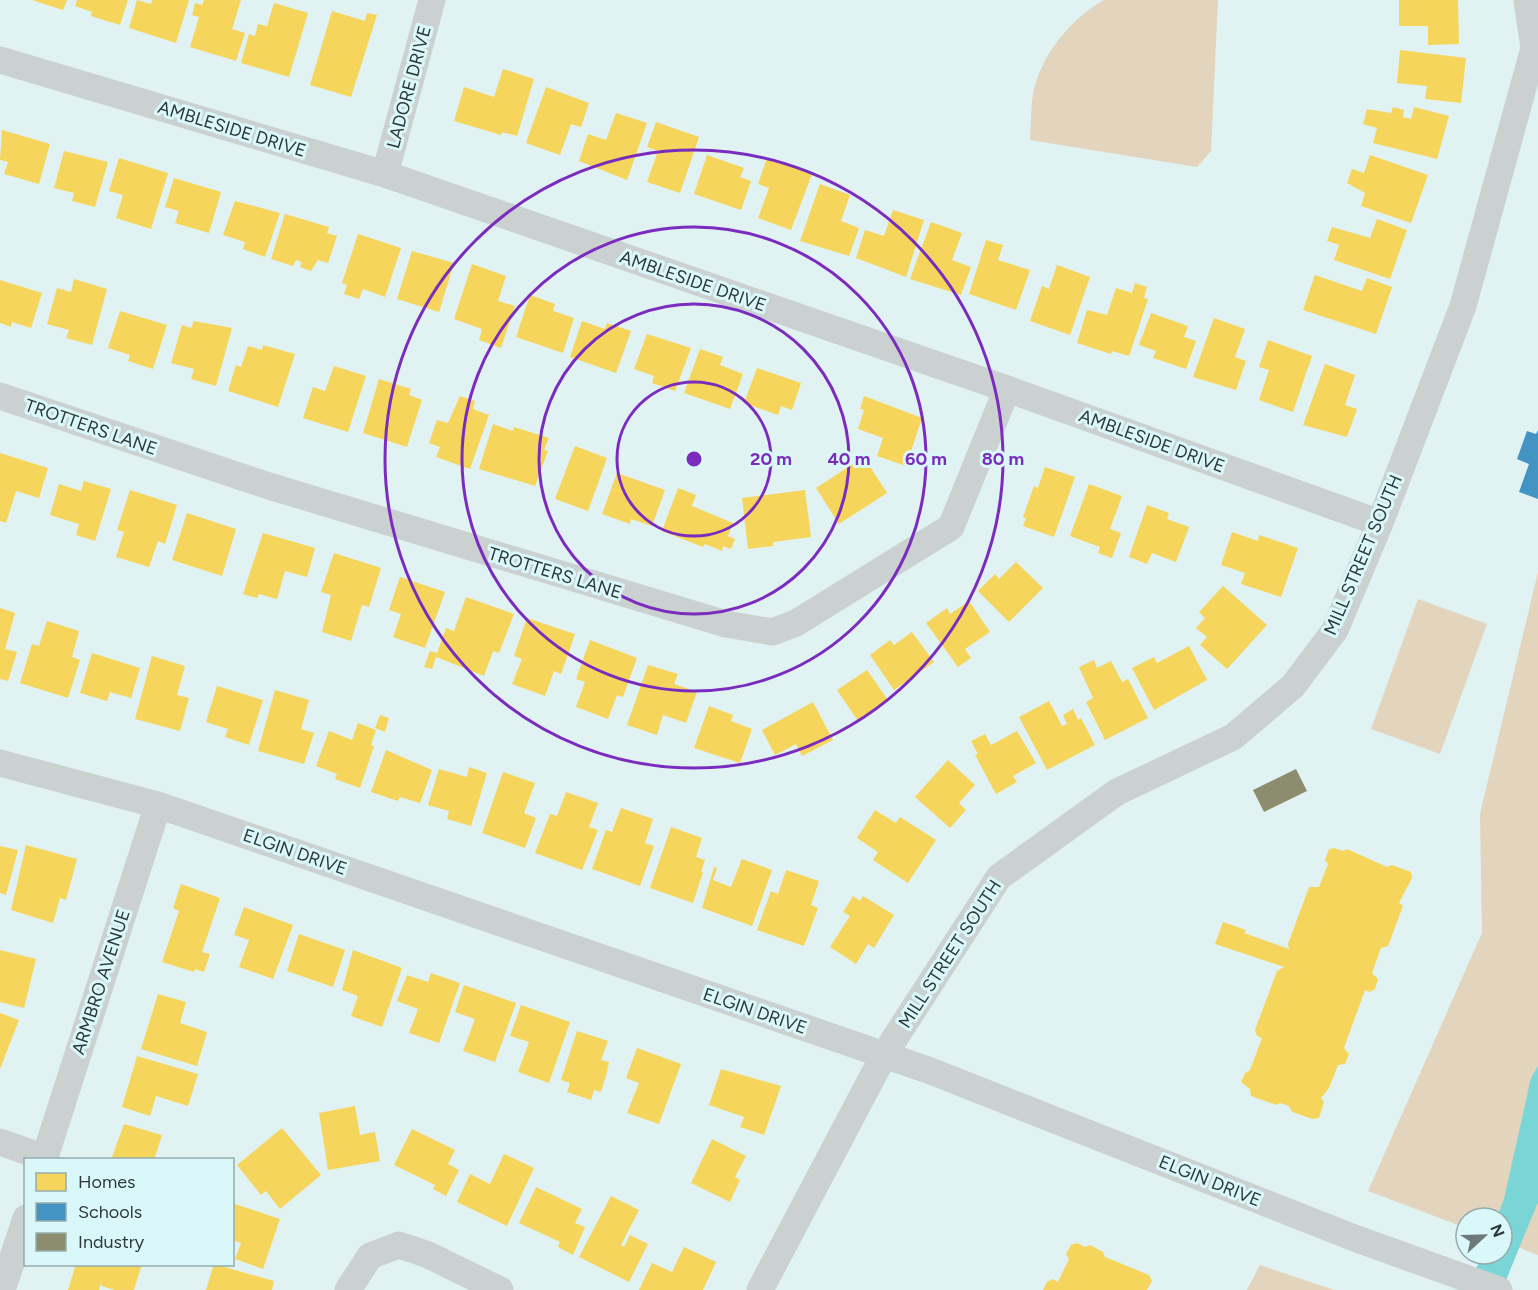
<svg xmlns="http://www.w3.org/2000/svg" width="1538" height="1290" viewBox="0 0 1538 1290" font-family="Figtree,sans-serif">
	<style>
		.green { fill: #e2d4bd }
		.water { fill: #7ad5d7 }
		.homes { fill: #f6d55c }
		.schools { fill: #4393c3 }
		.industry { fill: #8c8c6e }
		.lines { fill: none; stroke-linecap: round; stroke-linejoin: round }
		.minor { stroke: #cbd1d1; stroke-width: 27 }
		.ring { fill: none; stroke: #7b2cbf; stroke-width: 3 }
		.labels { text-anchor: middle; stroke-width: 6; stroke-linejoin: round; paint-order: stroke }
		.street-label { font-size: 18px; fill: #2e393a; stroke: #daf8f9 }
		.centre { fill: #7b2cbf; stroke: #daf8f9; stroke-width: 3 }
		.ring-label { font-size: 18px; text-anchor: middle; font-weight: bold; fill: #7b2cbf; stroke: #daf8f9; stroke-width: 6; stroke-linejoin: round; paint-order: stroke }
	</style>
	<rect width="100%" height="100%" fill="#e1f2f2"/>
	<!-- green -->
	<g class="green">
		<path d="M1104,0H1218L1211,151L1197,167L1030,140C1031,125 1031,108 1033,94C1041,54 1071,19 1104,0Z"/>
		<polygon points="1538,572 1538,1255 1502,1241 1502,1218 1466,1218 1466,1228 1368,1191 1482,933 1480,814"/>
		<polygon points="1418,599 1487,624 1440,754 1371,729"/>
		<polygon points="1260,1265 1334,1290 1247,1290"/>
	</g>
	<!-- water -->
	<polygon class="water" points="1538,1066 1538,1202 1502,1290 1466,1290 1483,1254 1502,1254 1502,1218 1497,1218 1504,1199 1531,1078"/>
	<!-- homes -->
	<g class="homes">
		<polygon points="32,0 67,0 63,10"/>
		<polygon points="77,0 128,0 120,25 91,16 92,12 75,6"/>
		<polygon points="137,0 151,4 152,0 189,0 176,43 129,28"/>
		<polygon points="204,0 241,0 232,29 245,33 236,61 190,47 199,17 192,15 195,3 202,5"/>
		<polygon points="1399,0 1458,0 1459,44 1428,45 1428,26 1399,26"/>
		<polygon points="274,3 308,13 289,77 241,63 249,34 255,36 258,24 267,26"/>
		<polygon points="332,11 365,21 367,13 377,15 351,97 310,85"/>
		<polygon points="1400,50 1466,58 1461,103 1425,99 1427,86 1397,83"/>
		<polygon points="503,69 534,79 517,136 502,132 501,135 454,121 464,87 494,97"/>
		<polygon points="546,87 589,103 581,127 571,124 560,155 526,143"/>
		<polygon points="1393,107 1404,110 1403,117 1411,119 1414,107 1449,116 1437,159 1373,143 1377,128 1363,124 1367,109 1391,113"/>
		<polygon points="616,113 647,123 627,180 579,161 588,134 606,140"/>
		<polygon points="656,122 699,137 680,193 647,182 658,151 647,147"/>
		<polygon points="2,130 50,144 39,184 4,174 8,162 0,160"/>
		<polygon points="64,151 108,162 95,207 72,201 74,193 54,188"/>
		<polygon points="707,155 744,168 740,177 751,181 741,210 694,194"/>
		<polygon points="1370,155 1428,175 1411,223 1361,206 1365,193 1347,183 1352,169 1364,173"/>
		<polygon points="119,158 168,173 151,229 116,218 123,195 109,191"/>
		<polygon points="767,158 812,174 791,230 758,218 769,188 758,184"/>
		<polygon points="174,178 221,192 209,233 175,223 179,211 165,207"/>
		<polygon points="820,184 850,195 841,221 859,228 849,256 800,241"/>
		<polygon points="235,201 280,213 265,257 243,249 245,242 223,235"/>
		<polygon points="893,210 924,220 906,277 856,258 865,230 884,236"/>
		<polygon points="285,214 329,227 327,233 337,236 328,263 318,260 311,271 300,267 302,262 296,260 293,266 271,259"/>
		<polygon points="1377,219 1407,230 1390,279 1334,260 1339,245 1327,241 1332,227 1370,238"/>
		<polygon points="931,222 962,233 952,260 971,267 961,295 910,279"/>
		<polygon points="358,234 401,248 385,297 363,289 359,299 344,294 347,285 342,283"/>
		<polygon points="986,240 1003,245 998,260 1030,270 1016,310 969,294"/>
		<polygon points="412,251 454,263 439,312 397,299"/>
		<polygon points="472,264 506,276 498,301 515,306 501,348 479,340 482,329 454,319"/>
		<polygon points="1057,265 1090,277 1070,335 1030,321 1042,286 1049,289"/>
		<polygon points="1315,275 1362,291 1367,278 1392,287 1376,334 1303,310"/>
		<polygon points="74,279 107,289 92,345 66,338 69,330 47,324 57,288 71,292"/>
		<polygon points="0,280 42,293 31,328 12,322 11,327 0,323"/>
		<polygon points="1135,283 1147,287 1144,298 1148,299 1129,356 1112,351 1111,354 1077,343 1087,310 1107,315 1116,288 1132,293"/>
		<polygon points="530,295 555,304 553,311 574,318 563,353 516,337"/>
		<polygon points="120,311 167,325 153,369 128,361 130,355 108,348"/>
		<polygon points="1151,313 1188,326 1184,337 1196,341 1186,369 1153,358 1156,351 1139,345"/>
		<polygon points="1214,318 1245,329 1235,357 1246,361 1236,390 1193,377"/>
		<polygon points="194,321 232,328 216,386 191,379 194,369 171,363 182,325 191,328"/>
		<polygon points="582,321 605,329 607,323 631,331 616,373 570,357"/>
		<polygon points="647,334 691,348 675,391 652,383 654,376 634,369"/>
		<polygon points="1268,340 1312,356 1293,412 1259,400 1269,370 1259,367"/>
		<polygon points="263,345 295,354 278,407 228,391 236,365 241,367 248,346 262,350"/>
		<polygon points="700,349 723,357 720,365 743,374 730,409 684,393"/>
		<polygon points="1325,364 1355,375 1345,405 1357,409 1347,437 1303,425"/>
		<polygon points="334,366 366,376 348,432 303,418 313,387 325,391"/>
		<polygon points="757,368 801,383 792,410 781,406 778,415 744,403"/>
		<polygon points="379,379 411,389 409,395 422,400 407,447 363,433"/>
		<polygon points="460,396 475,401 473,409 489,415 470,469 436,457 440,447 429,443 437,420 448,423"/>
		<polygon points="864,396 922,418 906,466 877,456 883,438 858,429 864,410 860,409"/>
		<polygon points="493,424 513,431 514,427 549,438 544,450 548,451 535,486 479,469"/>
		<polygon points="575,446 607,458 588,511 555,499"/>
		<polygon points="0,453 48,468 39,498 16,491 6,523 0,521"/>
		<polygon points="859,460 871,468 887,493 839,524 816,488"/>
		<polygon points="1045,467 1075,477 1054,537 1023,526 1026,518 1023,517 1034,486 1038,488"/>
		<polygon points="617,473 665,490 652,526 631,519 630,524 602,514"/>
		<polygon points="84,481 111,489 95,541 76,535 79,524 50,515 59,484 81,491"/>
		<polygon points="1089,484 1122,496 1110,529 1121,533 1112,558 1098,553 1100,547 1070,536"/>
		<polygon points="678,488 696,495 692,506 733,523 728,536 735,539 731,549 723,546 722,551 705,544 703,547 662,531"/>
		<polygon points="130,490 177,505 165,544 158,541 149,567 116,557 124,532 117,530"/>
		<polygon points="805,490 811,537 773,542 773,546 748,549 742,498"/>
		<polygon points="1147,505 1169,513 1167,519 1189,527 1176,562 1152,553 1147,564 1129,557"/>
		<polygon points="187,513 236,529 222,576 172,560"/>
		<polygon points="1232,532 1258,541 1259,535 1298,548 1281,597 1241,584 1245,573 1221,565"/>
		<polygon points="263,533 315,548 307,577 285,571 277,599 259,594 257,598 243,594"/>
		<polygon points="334,553 381,568 369,607 362,605 351,641 322,632 331,595 321,592"/>
		<polygon points="1016,562 1043,588 1009,622 978,591 995,574 999,579"/>
		<polygon points="400,577 445,592 425,648 393,637 401,614 389,610"/>
		<polygon points="1223,586 1267,625 1227,669 1200,645 1207,637 1196,628 1205,618 1199,612"/>
		<polygon points="466,597 514,614 499,653 493,651 484,676 436,657 432,669 424,667 430,651 437,653 446,628 454,631"/>
		<polygon points="969,601 990,632 965,649 971,658 958,667 926,623 947,608 950,614"/>
		<polygon points="0,608 15,613 5,649 17,652 8,681 0,679"/>
		<polygon points="527,618 575,634 561,674 554,671 545,696 512,684 522,659 514,656"/>
		<polygon points="47,621 79,631 72,657 80,660 68,698 20,683 32,644 39,646"/>
		<polygon points="912,632 934,662 894,690 870,655 890,640 894,645"/>
		<polygon points="590,640 637,658 623,697 617,695 608,719 576,707 585,682 576,679"/>
		<polygon points="1189,646 1207,680 1154,710 1132,668 1154,657 1157,663"/>
		<polygon points="92,653 140,668 131,698 110,692 107,701 80,693"/>
		<polygon points="152,656 185,666 177,695 189,698 180,731 135,719"/>
		<polygon points="1094,660 1097,668 1111,661 1122,682 1128,679 1148,718 1105,740 1086,702 1093,698 1079,667"/>
		<polygon points="648,665 678,674 674,684 697,692 686,723 663,715 657,735 627,725"/>
		<polygon points="867,670 888,700 858,721 837,690"/>
		<polygon points="217,686 263,700 249,745 225,737 228,729 206,722"/>
		<polygon points="275,690 309,700 301,729 314,733 304,764 258,751"/>
		<polygon points="1049,701 1062,726 1067,724 1063,715 1073,709 1078,720 1081,718 1095,745 1047,770 1019,717"/>
		<polygon points="813,702 833,740 802,756 796,744 775,755 762,730"/>
		<polygon points="709,706 733,715 731,721 752,729 740,763 694,748"/>
		<polygon points="380,715 389,718 385,732 375,728"/>
		<polygon points="358,723 376,730 371,745 374,746 360,788 335,779 337,774 316,766 329,731 352,740"/>
		<polygon points="1017,731 1036,763 1013,776 1017,782 996,794 975,755 978,754 971,741 985,734 991,745"/>
		<polygon points="386,750 432,770 420,803 400,797 398,801 371,792"/>
		<polygon points="948,760 975,785 959,803 966,810 950,828 915,797"/>
		<polygon points="469,767 487,773 471,826 447,819 449,811 428,805 439,769 467,777"/>
		<polygon points="503,772 535,783 524,813 536,818 525,848 482,833"/>
		<polygon points="566,792 598,803 589,827 598,830 582,870 535,853 550,814 557,816"/>
		<polygon points="621,808 653,819 645,843 654,846 640,886 592,869 606,830 612,832"/>
		<polygon points="875,810 896,823 900,817 936,840 908,883 873,860 878,852 857,838"/>
		<polygon points="671,827 702,838 696,857 705,860 701,872 703,872 693,903 650,888"/>
		<polygon points="26,845 77,859 66,900 60,898 53,923 11,910"/>
		<polygon points="0,846 18,850 6,895 0,893"/>
		<polygon points="1334,848 1343,851 1347,849 1387,867 1392,865 1411,872 1412,878 1399,903 1403,906 1388,946 1381,948 1372,973 1378,979 1375,989 1370,992 1365,990 1344,1048 1349,1054 1345,1064 1338,1065 1329,1088 1321,1098 1324,1102 1319,1118 1313,1119 1292,1112 1289,1106 1280,1103 1276,1105 1251,1096 1250,1089 1241,1082 1245,1073 1250,1070 1262,1038 1257,1036 1255,1030 1277,971 1284,967 1215,944 1223,922 1246,930 1244,933 1289,949 1288,944 1309,887 1319,887 1328,864 1325,860 1329,849"/>
		<polygon points="742,859 772,870 752,926 702,908 714,867 717,868 713,880 731,887"/>
		<polygon points="786,870 819,881 811,905 818,908 804,946 757,930 771,891 778,894"/>
		<polygon points="181,884 220,898 202,952 210,954 204,972 195,969 194,972 162,962 179,911 173,908"/>
		<polygon points="853,896 860,901 863,896 894,915 874,948 868,944 856,964 830,947 850,916 843,912"/>
		<polygon points="244,907 293,925 273,979 239,967 249,940 234,935"/>
		<polygon points="299,934 345,950 333,987 287,971"/>
		<polygon points="0,950 36,959 24,1008 0,1002"/>
		<polygon points="353,950 402,968 382,1027 351,1016 358,996 342,990"/>
		<polygon points="431,973 460,983 439,1043 409,1033 418,1009 397,1001 407,975 428,982"/>
		<polygon points="464,985 516,1003 495,1062 463,1051 475,1019 455,1012"/>
		<polygon points="158,994 186,1002 180,1023 207,1032 197,1066 141,1049"/>
		<polygon points="521,1005 570,1022 549,1083 518,1072 529,1042 510,1036"/>
		<polygon points="0,1013 19,1020 0,1069"/>
		<polygon points="577,1031 608,1041 601,1060 609,1062 607,1072 601,1092 594,1090 591,1100 567,1092 570,1083 561,1080"/>
		<polygon points="637,1048 681,1064 659,1124 627,1113 639,1083 626,1078"/>
		<polygon points="137,1056 198,1074 188,1106 156,1096 150,1116 122,1107"/>
		<polygon points="721,1069 781,1086 764,1135 740,1127 744,1117 709,1105"/>
		<polygon points="355,1106 360,1135 375,1132 380,1161 328,1170 319,1113"/>
		<polygon points="124,1124 162,1135 154,1160 111,1160"/>
		<polygon points="282,1128 321,1175 280,1209 266,1191 261,1195 237,1165"/>
		<polygon points="412,1129 455,1150 448,1164 459,1170 446,1196 433,1189 435,1185 394,1165"/>
		<polygon points="712,1139 746,1156 735,1177 740,1180 730,1202 691,1183"/>
		<polygon points="504,1154 534,1168 507,1226 457,1202 470,1174 490,1184"/>
		<polygon points="536,1187 582,1209 575,1223 585,1227 573,1255 558,1247 560,1242 519,1223"/>
		<polygon points="611,1196 639,1210 621,1245 624,1247 630,1235 648,1244 629,1282 579,1257"/>
		<polygon points="232,1203 280,1219 263,1269 235,1259 241,1243 232,1240"/>
		<polygon points="1077,1243 1085,1247 1090,1245 1103,1252 1105,1257 1149,1275 1152,1281 1147,1290 1043,1290 1047,1282 1053,1279 1058,1282 1069,1259 1066,1254 1071,1245"/>
		<polygon points="684,1247 716,1262 703,1290 639,1290 652,1263 672,1272"/>
		<polygon points="76,1264 142,1264 134,1290 114,1290 102,1286 101,1283 99,1290 68,1290"/>
		<polygon points="214,1264 274,1281 272,1290 206,1290"/>
	</g>
	<!-- schools -->
	<polygon class="schools" points="1538,430 1538,499 1519,492 1529,464 1517,459 1527,431 1536,434"/>
	<!-- industry -->
	<polygon class="industry" points="1296,769 1307,791 1264,812 1253,790"/>
	<g class="lines">
		<!-- minor -->
		<g class="minor">
			<polyline points="0,60 385,174 1007,389 1380,523"/>
			<polyline points="385,174 432,0"/>
			<polyline points="0,396 269,486 726,624 772,632 796,623 951,527 1007,389"/>
			<polyline points="0,763 158,805 928,1070 1357,1239 1499,1290"/>
			<polyline points="0,1142 45,1158"/>
			<polyline points="44,1160 158,805"/>
			<polyline points="2,1290 26,1218"/>
			<polyline points="348,1290 370,1256 399,1245 426,1254 500,1290"/>
			<polyline points="760,1290 884,1055 999,877 1117,792 1233,737 1293,686 1335,630 1380,523 1463,306 1534,48 1527,0"/>
		</g>
	</g>
	<!-- distance rings -->
	<g class="ring">
		<circle cx="694" cy="459" r="77"/>
		<circle cx="694" cy="459" r="155"/>
		<circle cx="694" cy="459" r="232"/>
		<circle cx="694" cy="459" r="309"/>
	</g>
	<g class="labels">
		<!-- street labels -->
		<g class="street-label">
			<text transform="translate(409 87) rotate(-75)" y="6">LADORE DRIVE</text>
			<text transform="translate(232 129) rotate(17)" y="6">AMBLESIDE DRIVE</text>
			<text transform="translate(693 281) rotate(19)" y="6">AMBLESIDE DRIVE</text>
			<text transform="translate(91 427) rotate(19)" y="6">TROTTERS LANE</text>
			<text transform="translate(1152 441) rotate(20)" y="6">AMBLESIDE DRIVE</text>
			<text transform="translate(1363 555) rotate(-67)" y="6">MILL STREET SOUTH</text>
			<text transform="translate(555 573) rotate(17)" y="6">TROTTERS LANE</text>
			<text transform="translate(295 852) rotate(19)" y="6">ELGIN DRIVE</text>
			<text transform="translate(950 954) rotate(-57)" y="6">MILL STREET SOUTH</text>
			<text transform="translate(101 982) rotate(-72)" y="6">ARMBRO AVENUE</text>
			<text transform="translate(755 1011) rotate(19)" y="6">ELGIN DRIVE</text>
			<text transform="translate(1210 1181) rotate(22)" y="6">ELGIN DRIVE</text>
		</g>
	</g>
	<circle cx="694" cy="459" r="9" class="centre"/>
	<g class="ring-label">
		<text x="771" y="465">20 m</text>
		<text x="849" y="465">40 m</text>
		<text x="926" y="465">60 m</text>
		<text x="1003" y="465">80 m</text>
	</g>
	<!-- legend -->
	<rect x="24" y="1158" width="210" height="108" fill="#daf8f9" stroke="#95acad" stroke-width="1.5"/>
	<rect x="36" y="1173" width="30" height="18" fill="#f6d55c" stroke="#95acad" stroke-width="1.5"/>
	<text x="78" y="1188" font-size="18" fill="#2e393a">Homes</text>
	<rect x="36" y="1203" width="30" height="18" fill="#4393c3" stroke="#95acad" stroke-width="1.5"/>
	<text x="78" y="1218" font-size="18" fill="#2e393a">Schools</text>
	<rect x="36" y="1233" width="30" height="18" fill="#8c8c6e" stroke="#95acad" stroke-width="1.5"/>
	<text x="78" y="1248" font-size="18" fill="#2e393a">Industry</text>
	<!-- north arrow -->
	<g transform="translate(1484 1236) rotate(68)"><circle r="28" fill="#daf8f9" stroke="#95acad" stroke-width="1.5"/>
	<path d="M0-4.5L10 22L0 15L-10 22Z" fill="#6d7a7a"/>
	<text y="-9" font-size="16" font-weight="bold" text-anchor="middle" fill="#2e393a">N</text>
	</g>
</svg>
